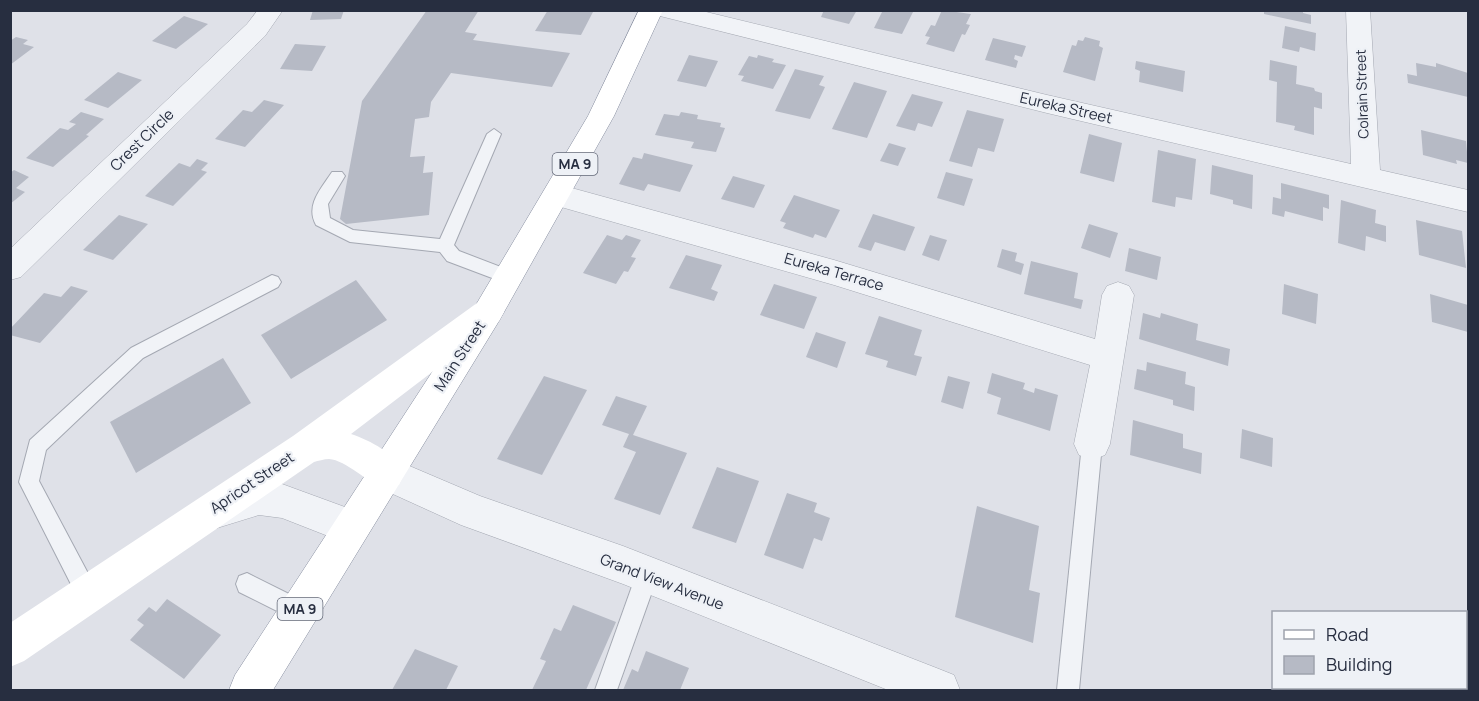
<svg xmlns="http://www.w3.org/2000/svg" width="1479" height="701" viewBox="0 0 1479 701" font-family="Manrope,sans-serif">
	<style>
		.building { fill: #b6bac5 }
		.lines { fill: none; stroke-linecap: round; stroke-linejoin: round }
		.lane-casing { stroke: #a4a8b2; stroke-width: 2 }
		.street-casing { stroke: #a4a8b2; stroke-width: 1 }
		.highway-casing { stroke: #868d9f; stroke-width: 1 }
		.lane { fill: #f1f3f7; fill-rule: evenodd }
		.street { fill: #f1f3f7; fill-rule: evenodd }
		.secondary { fill: #fff; fill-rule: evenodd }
		.highway { fill: #fff; fill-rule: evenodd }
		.labels { text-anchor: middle; stroke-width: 4.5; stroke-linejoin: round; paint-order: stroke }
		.far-street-label { font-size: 14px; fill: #272e40; stroke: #eef1f6 }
		.shield { fill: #eef1f6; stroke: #636877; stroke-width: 1.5 }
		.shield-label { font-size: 14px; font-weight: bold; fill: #272e40 }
		.street-label { font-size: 15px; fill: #272e40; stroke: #eef1f6 }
	</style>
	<rect width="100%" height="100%" fill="#dfe1e8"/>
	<!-- building -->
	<g class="building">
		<polygon points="313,10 344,10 341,19 310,20"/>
		<polygon points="427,10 479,10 465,32 477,34 473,40 570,53 552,87 451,73 431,102 429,117 415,119 410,157 425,156 423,173 433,172 429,215 346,224 340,219 362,101"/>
		<polygon points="548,10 594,10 581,35 535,31"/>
		<polygon points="824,10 857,10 849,24 821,17"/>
		<polygon points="883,10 914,10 902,34 874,28"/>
		<polygon points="942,10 971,14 966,24 970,25 965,35 962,34 954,52 926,44 930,37 925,36 931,25 935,26"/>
		<polygon points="1264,10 1303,10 1303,13 1311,15 1311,24 1264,14"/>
		<polygon points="184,16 208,24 176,49 152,41"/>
		<polygon points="1285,26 1316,33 1315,51 1300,47 1299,52 1282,48"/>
		<polygon points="16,37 28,40 23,44 34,47 10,65 10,41"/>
		<polygon points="1085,37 1100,41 1099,46 1103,48 1095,81 1063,72 1072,45 1076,46 1078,40 1083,41"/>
		<polygon points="993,38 1026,46 1022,57 1015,55 1014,59 1018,61 1016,68 985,60"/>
		<polygon points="295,44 326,46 312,71 280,69"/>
		<polygon points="689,55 718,61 706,87 677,81"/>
		<polygon points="758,55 774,59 772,62 786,65 773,89 741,81 744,76 738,75 749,56 757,58"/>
		<polygon points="1270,60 1297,66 1296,84 1314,88 1315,91 1322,93 1322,109 1314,107 1314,135 1294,130 1295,126 1276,122 1277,82 1269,80"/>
		<polygon points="1136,61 1185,71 1183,92 1139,82 1140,71 1135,69"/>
		<polygon points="1416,63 1436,67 1436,63 1468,73 1468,97 1408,83 1407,74 1417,76"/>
		<polygon points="795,69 824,76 819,85 825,87 810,119 775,111"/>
		<polygon points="118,72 142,80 108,108 84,100"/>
		<polygon points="854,82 887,91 867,138 832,129"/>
		<polygon points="912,94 943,102 932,127 918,123 915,131 896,126"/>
		<polygon points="264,100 284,105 245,147 215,139 243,110 252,112"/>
		<polygon points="967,110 1004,119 994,152 978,148 972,167 949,161"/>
		<polygon points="81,112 104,119 86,135 89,136 53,167 26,158 60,128 68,130 76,124 69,122"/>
		<polygon points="681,112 698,115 697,119 721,123 720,127 725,128 716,152 691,148 694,142 655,135 664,114 679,116"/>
		<polygon points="1421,130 1466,141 1468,163 1456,160 1457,164 1423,155"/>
		<polygon points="1089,134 1122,143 1114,182 1080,173"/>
		<polygon points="889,143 906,148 898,166 880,161"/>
		<polygon points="1158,150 1196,159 1192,200 1176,197 1175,207 1152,202"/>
		<polygon points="644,153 693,165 680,192 648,184 644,191 619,184 633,157 642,159"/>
		<polygon points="197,159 208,163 201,170 207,172 173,206 145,196 179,163 190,167"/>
		<polygon points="1212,165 1253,175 1252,209 1233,204 1233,200 1210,194"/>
		<polygon points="14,170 29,177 16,188 25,192 10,204 10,173"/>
		<polygon points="946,172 973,179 964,206 937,198"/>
		<polygon points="733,176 765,185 754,208 721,199"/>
		<polygon points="1281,183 1329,195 1329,209 1323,207 1323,221 1285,211 1284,217 1272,214 1273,197 1281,199"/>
		<polygon points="794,195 840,210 826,238 815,234 813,238 783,228 786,223 780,221"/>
		<polygon points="1341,200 1376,210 1375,223 1386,226 1386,242 1366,236 1365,251 1338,243"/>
		<polygon points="873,214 915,227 905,251 875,242 871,251 858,247"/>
		<polygon points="119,215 148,224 113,260 83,250"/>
		<polygon points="1416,220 1462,231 1466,268 1419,255"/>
		<polygon points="1089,224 1118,233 1110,258 1081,248"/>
		<polygon points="607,235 622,240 626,235 641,240 631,257 636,258 628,272 624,271 616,284 583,273"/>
		<polygon points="930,235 947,240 939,261 922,255"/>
		<polygon points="1129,248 1161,257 1157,280 1125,271"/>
		<polygon points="1002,249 1017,253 1015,261 1024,264 1021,275 997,267"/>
		<polygon points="686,255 722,265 711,289 718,292 714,301 669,288"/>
		<polygon points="1031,261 1078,273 1074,298 1083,300 1081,309 1024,294"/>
		<polygon points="356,280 387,320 291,379 261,335"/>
		<polygon points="774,284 817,297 804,329 760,315"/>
		<polygon points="1284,284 1318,294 1316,324 1282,314"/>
		<polygon points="71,286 88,291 40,343 10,335 10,329 44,293 61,297"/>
		<polygon points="1430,294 1468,305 1468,332 1432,322"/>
		<polygon points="1143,313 1160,318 1161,313 1198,324 1196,340 1230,349 1228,366 1139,339"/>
		<polygon points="879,316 922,330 914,355 922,357 916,376 886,367 888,361 865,354"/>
		<polygon points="816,332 846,342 837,368 806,357"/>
		<polygon points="223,358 251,403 136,473 110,422"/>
		<polygon points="1147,362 1186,372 1185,384 1195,387 1194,411 1173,405 1173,400 1134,389 1137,369 1146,371"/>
		<polygon points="992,373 1025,383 1023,389 1034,393 1035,388 1058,395 1050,431 997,414 1001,398 987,393"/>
		<polygon points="544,376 587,390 542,475 497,459"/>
		<polygon points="948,376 970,382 963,409 941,402"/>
		<polygon points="616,396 647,406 633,435 687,453 660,515 614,499 636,452 623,447 629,434 602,425"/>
		<polygon points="1133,420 1183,434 1183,448 1202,453 1201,474 1130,455"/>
		<polygon points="1242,429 1273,438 1272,467 1240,458"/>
		<polygon points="717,467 759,481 736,543 692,528"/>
		<polygon points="787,493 817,503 814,512 830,518 822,541 814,538 803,569 764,555"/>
		<polygon points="977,506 1039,526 1029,590 1040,593 1033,643 955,617"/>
		<polygon points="167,599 221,635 184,679 130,640 144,625 137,620 149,607 156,612"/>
		<polygon points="573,605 616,622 586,690 532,690 546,661 540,659 554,628 561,631"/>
		<polygon points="415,649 458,666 446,690 392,690"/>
		<polygon points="646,651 689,668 680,690 623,690 632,669 638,672"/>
	</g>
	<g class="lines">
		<defs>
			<g id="lane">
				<path d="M494,129L501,134L454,245L459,251L514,272L516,277L514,282L508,284L447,261L440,252L350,242L316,225C305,205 321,189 332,172H342L345,176L328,204L330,218L353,230L440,239L487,134Z"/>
				<polygon points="272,275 278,277 281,282 278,287 143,358 46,450 39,481 99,594 96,602 88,605 80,602 19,482 30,440 131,348"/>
				<polygon points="1092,435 1099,438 1102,444 1079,690 1057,690 1082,444 1085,438"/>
				<polygon points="647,564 654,568 658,575 617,690 595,690 636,575 640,568"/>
				<polygon points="247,573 307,603 310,611 307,619 299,622 239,592 236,584 239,576"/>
			</g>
			<g id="street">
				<polygon points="258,10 283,10 265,36 21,277 10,280 10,249 247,24"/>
				<polygon points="653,10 698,10 1047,95 1351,164 1346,10 1370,10 1380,170 1468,190 1468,212 1047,113 656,15"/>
				<polygon points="557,184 834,260 1095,339 1102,295 1107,286 1118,282 1129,286 1134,295 1110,444 1105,455 1092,460 1079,455 1074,444 1090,365 834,285 547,203 543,195 547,187"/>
				<polygon points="386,456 480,496 623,546 939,669 954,675 960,690 888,690 623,584 461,525 373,485 368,473 373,461"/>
				<polygon points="259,481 282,484 364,514 370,527 364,540 351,545 282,518 259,515 217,528 204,523 198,510 204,497"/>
			</g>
			<polygon id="highway" points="639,10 663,10 614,116 499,321 273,690 229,690 235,675 477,303 588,116"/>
		</defs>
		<!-- lane casing -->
		<use href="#lane" class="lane-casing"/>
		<!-- street casing -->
		<use href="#street" class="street-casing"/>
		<!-- highway casing -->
		<use href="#highway" class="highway-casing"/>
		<!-- lane -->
		<use href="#lane" class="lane"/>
		<!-- street -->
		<use href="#street" class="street"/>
		<!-- secondary -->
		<path class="secondary" d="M488,299L499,303L504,312L499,321L351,434C371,441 395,453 404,473L399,485L386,490C368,483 346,460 329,459C324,459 318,461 314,462L24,661L10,667V623L293,436L477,303Z"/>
		<!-- highway -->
		<use href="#highway" class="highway"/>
	</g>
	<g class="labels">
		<!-- far-street labels -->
		<g class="far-street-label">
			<text transform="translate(1362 94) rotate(-92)" y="5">Colrain Street</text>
		</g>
		<!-- shield labels -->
		<g class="shield">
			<rect x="552.5" y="153" width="45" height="22" rx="4.5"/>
			<rect x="277.5" y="598" width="45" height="22" rx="4.5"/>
		</g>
		<g class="shield-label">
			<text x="575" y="169">MA 9</text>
			<text x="300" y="614">MA 9</text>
		</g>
		<!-- street labels -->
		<g class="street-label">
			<text transform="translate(1066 108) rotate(13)" y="5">Eureka Street</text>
			<text transform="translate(142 140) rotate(-44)" y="5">Crest Circle</text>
			<text transform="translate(834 272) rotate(16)" y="5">Eureka Terrace</text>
			<text transform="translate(460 356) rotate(-57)" y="5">Main Street</text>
			<text transform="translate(252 483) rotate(-34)" y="5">Apricot Street</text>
			<text transform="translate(662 582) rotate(21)" y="5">Grand View Avenue</text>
		</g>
	</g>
	<!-- border -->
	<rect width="1479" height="701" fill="none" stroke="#272e40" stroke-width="24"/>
	<!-- legend -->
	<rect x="1272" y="611" width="195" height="78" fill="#eef1f6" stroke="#9ea3ad" stroke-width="1.5"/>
	<rect x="1284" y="630" width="30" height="9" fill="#ffffff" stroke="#9ea3ad" stroke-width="1.5"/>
	<text x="1326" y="641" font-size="18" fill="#272e40">Road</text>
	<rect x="1284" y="656" width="30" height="18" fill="#b6bac5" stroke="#9ea3ad" stroke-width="1.5"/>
	<text x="1326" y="671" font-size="18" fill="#272e40">Building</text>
</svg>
